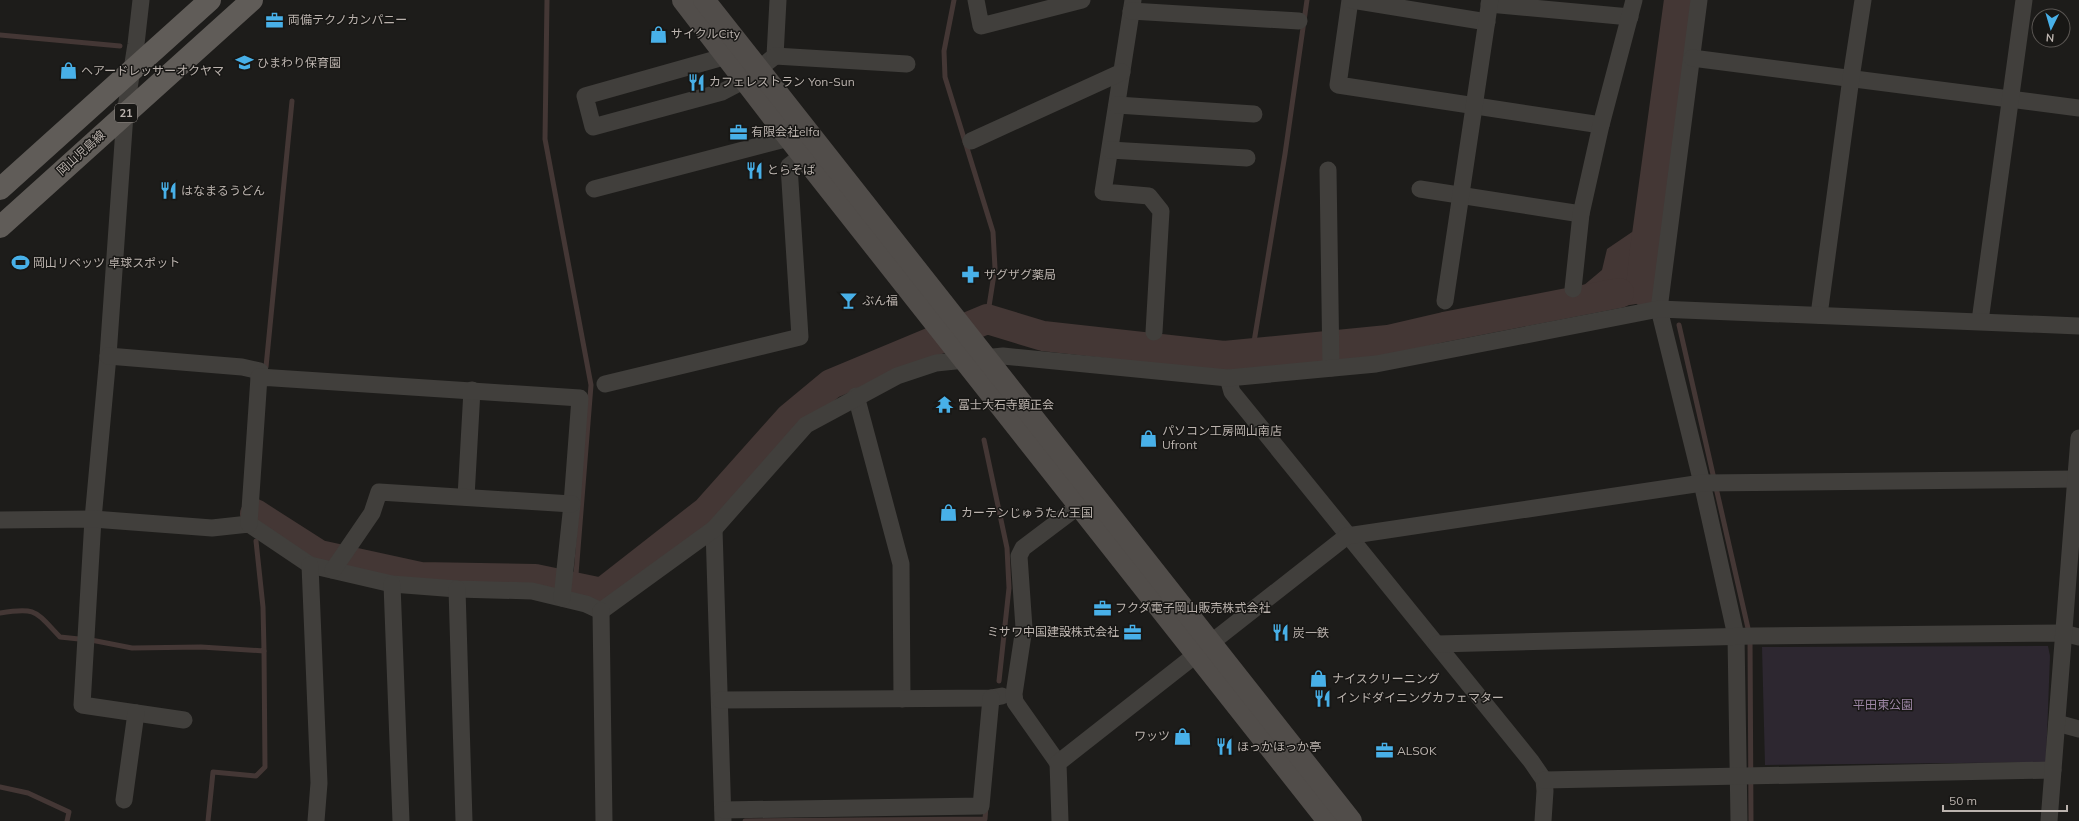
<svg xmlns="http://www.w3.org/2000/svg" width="2079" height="821" viewBox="0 0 2079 821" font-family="Mulish,'Noto Sans JP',sans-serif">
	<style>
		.green { fill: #2d2730 }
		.water { fill: #443735 }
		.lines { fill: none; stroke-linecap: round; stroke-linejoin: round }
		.stream { stroke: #443735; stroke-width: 5 }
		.river { stroke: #443735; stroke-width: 30 }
		.street { stroke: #413f3c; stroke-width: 17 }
		.secondary { stroke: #514d4a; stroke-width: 22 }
		.primary { stroke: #605c58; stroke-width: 22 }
		.labels { text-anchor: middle; stroke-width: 3; stroke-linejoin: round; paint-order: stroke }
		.shield { fill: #181715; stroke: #8a8480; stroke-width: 1 }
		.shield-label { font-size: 11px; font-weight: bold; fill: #bbb3ae }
		.poi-label { font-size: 12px; fill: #bbb3ae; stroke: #181715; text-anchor: start }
		.street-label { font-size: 12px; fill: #bbb3ae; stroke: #181715 }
		.park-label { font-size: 12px; fill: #9d86a5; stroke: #181715 }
	</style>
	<rect width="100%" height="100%" fill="#1d1c1a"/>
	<!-- green -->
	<polygon class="green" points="2048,646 2050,656 2046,762 1765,765 1762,647"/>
	<!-- water -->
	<polygon class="water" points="1648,229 1663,231 1655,290 1648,302 1581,313 1577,291 1602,270 1607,249 1635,230"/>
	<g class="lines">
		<!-- stream -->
		<g class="stream">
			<polyline points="547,0 545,139 591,385 575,587"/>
			<polyline points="954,0 944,51 945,77 993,232 995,268 987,319"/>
			<polyline points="0,35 120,46"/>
			<polyline points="1679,325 1750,637 1751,821"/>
			<polyline points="1252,354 1285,154 1307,0"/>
			<polyline points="266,367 292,101"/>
			<polyline points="984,440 1007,548 1009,588 999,681"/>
			<path d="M0,613C37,607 35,611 60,637L79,639"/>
			<polyline points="91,640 132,648 201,647 264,651 263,607 256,541"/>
			<polyline points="0,787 28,793 69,812 67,821"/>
			<polyline points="208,821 213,772 256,776 265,767 264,651"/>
			<polyline points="745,821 985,819 986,806"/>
		</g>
		<!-- river -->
		<g class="river">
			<polyline points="1651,297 1641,287 1644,257 1679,0"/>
			<polyline points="255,514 319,555 420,577 535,579 602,593 707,511 790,418 831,384 987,319 1043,336 1224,356 1388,340 1444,327 1619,293"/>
		</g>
		<!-- street -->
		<g class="street">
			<polyline points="141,0 136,44 125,114 108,356 93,519 82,705 184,720"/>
			<polyline points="976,0 981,26 1082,0"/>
			<polyline points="1133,0 1103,192 1149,196 1161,211 1154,332"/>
			<polyline points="1350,0 1338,85 1601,125"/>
			<polyline points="1352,0 1487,22"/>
			<polyline points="1699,0 1659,309 1702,483 1736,636 1739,821"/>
			<polyline points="1489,4 1630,17"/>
			<polyline points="1131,11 1299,21"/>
			<polyline points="727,56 585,96 593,127 722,92 745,80 775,56 778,0"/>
			<polyline points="775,56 907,64"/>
			<polyline points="1692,58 2079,108"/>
			<polyline points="1117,105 1254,114"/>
			<polyline points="971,141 1122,72"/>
			<polyline points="1110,150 1247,158"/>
			<polyline points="1328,170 1331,368"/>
			<polyline points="594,189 789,138"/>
			<polyline points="1420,189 1581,214"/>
			<polyline points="1573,289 1581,214 1601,125 1634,0"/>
			<polyline points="1445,301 1490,0"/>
			<polyline points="1819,315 1851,78 1863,0"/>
			<polyline points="1980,321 2024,0"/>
			<polyline points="108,356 242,367 260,371 259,377"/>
			<polyline points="1228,378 1232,392 1531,761 1544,780 1545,791 1543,821"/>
			<polyline points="605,384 800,337 789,166 812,148"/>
			<polyline points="856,396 901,564 902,699"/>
			<polyline points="466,497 472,390"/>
			<polyline points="0,520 93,519 212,528 249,524 310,565 392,584 457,589 532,591 586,604 601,611"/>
			<polyline points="249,524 259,377 580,398 572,504 562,598"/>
			<polyline points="714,529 723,821"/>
			<polyline points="310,565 319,783 316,821"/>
			<polyline points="333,570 372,513 379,492 572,504"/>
			<polyline points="392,584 401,821"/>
			<polyline points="457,589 464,821"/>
			<polyline points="601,611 714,529 806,425 897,376 936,363 1003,356 1228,378 1376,364 1659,309 2079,326"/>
			<polyline points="601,611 604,821"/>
			<polyline points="1437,644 1753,636 2063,633 2079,637"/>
			<polyline points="720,700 991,698 1002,696"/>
			<polyline points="2057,723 2079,729"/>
			<polyline points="1058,763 1015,702 1014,694 1024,628 1019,556 1023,548 1080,505"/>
			<polyline points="1544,780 2053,770"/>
			<polyline points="124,800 136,713"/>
			<polyline points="723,810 981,806 991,698"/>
			<polyline points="1060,821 1058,763 1347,536 1702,483 2075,479"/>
			<polyline points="2049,821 2079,438"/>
		</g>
		<!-- secondary -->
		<g class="secondary">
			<polyline points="683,0 789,138 1328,821"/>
			<polyline points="704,0 1351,821"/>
		</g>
		<!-- primary -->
		<g class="primary">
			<polyline points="0,189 210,0"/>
			<polyline points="0,227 252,0"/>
		</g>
	</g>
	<!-- icons -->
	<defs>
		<symbol id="office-bare" viewBox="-9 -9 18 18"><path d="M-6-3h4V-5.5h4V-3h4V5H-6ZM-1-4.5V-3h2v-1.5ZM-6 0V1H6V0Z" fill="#48b0e8" stroke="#181715" stroke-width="2.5" paint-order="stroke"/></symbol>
		<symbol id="shop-bare" viewBox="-9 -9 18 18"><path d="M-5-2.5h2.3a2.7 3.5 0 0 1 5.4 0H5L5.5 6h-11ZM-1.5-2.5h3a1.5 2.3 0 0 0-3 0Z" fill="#48b0e8" stroke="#181715" stroke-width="2.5" paint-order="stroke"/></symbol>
		<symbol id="school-bare" viewBox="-9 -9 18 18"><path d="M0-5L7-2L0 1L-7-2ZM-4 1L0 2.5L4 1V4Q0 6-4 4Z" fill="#48b0e8" stroke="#181715" stroke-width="2.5" paint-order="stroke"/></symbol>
		<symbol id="restaurant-bare" viewBox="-9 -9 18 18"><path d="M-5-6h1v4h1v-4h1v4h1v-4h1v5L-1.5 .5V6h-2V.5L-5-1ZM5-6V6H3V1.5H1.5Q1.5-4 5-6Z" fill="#48b0e8" stroke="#181715" stroke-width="2.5" paint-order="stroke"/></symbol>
		<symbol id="stadium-bare" viewBox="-9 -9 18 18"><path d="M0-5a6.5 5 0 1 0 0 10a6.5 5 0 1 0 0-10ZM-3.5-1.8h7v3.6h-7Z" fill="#48b0e8" stroke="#181715" stroke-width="2.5" paint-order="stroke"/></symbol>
		<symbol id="pharmacy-bare" viewBox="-9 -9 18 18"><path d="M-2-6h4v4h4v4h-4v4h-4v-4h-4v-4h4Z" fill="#48b0e8" stroke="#181715" stroke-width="2.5" paint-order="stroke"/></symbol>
		<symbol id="bar-bare" viewBox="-9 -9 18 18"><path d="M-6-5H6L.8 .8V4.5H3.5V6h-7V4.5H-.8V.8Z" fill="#48b0e8" stroke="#181715" stroke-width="2.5" paint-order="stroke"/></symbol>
		<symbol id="temple-bare" viewBox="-9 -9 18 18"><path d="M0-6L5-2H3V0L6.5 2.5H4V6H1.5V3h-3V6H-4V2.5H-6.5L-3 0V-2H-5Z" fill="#48b0e8" stroke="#181715" stroke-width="2.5" paint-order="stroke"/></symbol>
	</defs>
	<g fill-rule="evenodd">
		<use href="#office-bare" x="262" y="8" width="25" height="25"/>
		<use href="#shop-bare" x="646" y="22" width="25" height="25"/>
		<use href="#school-bare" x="232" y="50" width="25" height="25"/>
		<use href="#shop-bare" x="56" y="58" width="25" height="25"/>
		<use href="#restaurant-bare" x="684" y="70" width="25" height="25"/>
		<use href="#office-bare" x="726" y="120" width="25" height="25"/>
		<use href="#restaurant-bare" x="742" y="158" width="25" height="25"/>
		<use href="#restaurant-bare" x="156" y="178" width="25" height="25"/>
		<use href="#stadium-bare" x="8" y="250" width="25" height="25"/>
		<use href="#pharmacy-bare" x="958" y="262" width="25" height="25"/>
		<use href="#bar-bare" x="836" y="288" width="25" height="25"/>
		<use href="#temple-bare" x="932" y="392" width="25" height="25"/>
		<use href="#shop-bare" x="1136" y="426" width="25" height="25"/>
		<use href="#shop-bare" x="936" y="500" width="25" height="25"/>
		<use href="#office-bare" x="1090" y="596" width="25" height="25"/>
		<use href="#office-bare" x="1120" y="620" width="25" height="25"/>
		<use href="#restaurant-bare" x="1268" y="620" width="25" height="25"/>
		<use href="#shop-bare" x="1306" y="666" width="25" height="25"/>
		<use href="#restaurant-bare" x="1310" y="686" width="25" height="25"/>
		<use href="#shop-bare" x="1170" y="724" width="25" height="25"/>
		<use href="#restaurant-bare" x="1212" y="734" width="25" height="25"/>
		<use href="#office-bare" x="1372" y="738" width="25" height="25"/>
	</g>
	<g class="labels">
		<!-- shield labels -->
		<rect class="shield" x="115" y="104" width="22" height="18" rx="3"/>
		<g class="shield-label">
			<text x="126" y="117">21</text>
		</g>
		<!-- poi labels -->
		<g class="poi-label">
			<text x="288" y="24">両備テクノカンパニー</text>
			<text x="671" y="38">サイクルCity</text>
			<text x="257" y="67">ひまわり保育園</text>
			<text x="81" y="75">ヘアードレッサーオクヤマ</text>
			<text x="709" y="86">カフェレストラン Yon-Sun</text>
			<text x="751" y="136">有限会社elfa</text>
			<text x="767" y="174">とらそば</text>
			<text x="181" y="195">はなまるうどん</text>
			<text x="33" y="267">岡山リベッツ 卓球スポット</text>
			<text x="984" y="279">ザグザグ薬局</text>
			<text x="862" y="305">ぶん福</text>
			<text x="958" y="409">冨士大石寺顕正会</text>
			<text x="1162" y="435">パソコン工房岡山南店<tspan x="1162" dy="14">Ufront</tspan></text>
			<text x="961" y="517">カーテンじゅうたん王国</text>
			<text x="1115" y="612">フクダ電子岡山販売株式会社</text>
			<text x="1119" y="636" text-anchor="end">ミサワ中国建設株式会社</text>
			<text x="1293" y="637">炭一鉄</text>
			<text x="1332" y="683">ナイスクリーニング</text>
			<text x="1336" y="702">インドダイニングカフェマター</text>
			<text x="1170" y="740" text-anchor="end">ワッツ</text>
			<text x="1237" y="751">ほっかほっか亭</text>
			<text x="1397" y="755">ALSOK</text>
		</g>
		<!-- street labels -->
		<g class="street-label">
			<text transform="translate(81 153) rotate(-42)" y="4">岡山児島線</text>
		</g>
		<!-- park labels -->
		<g class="park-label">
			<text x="1883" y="709">平田東公園</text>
		</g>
	</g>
	<!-- north arrow -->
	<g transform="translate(2051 28) rotate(185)"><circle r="19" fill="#181715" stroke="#595552"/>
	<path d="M0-3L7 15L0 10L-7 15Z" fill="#48b0e8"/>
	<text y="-6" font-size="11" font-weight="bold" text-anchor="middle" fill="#bbb3ae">N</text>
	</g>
	<!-- scale -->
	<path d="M1943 805v6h124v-6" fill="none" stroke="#bbb3ae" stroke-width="2"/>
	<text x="1949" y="805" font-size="12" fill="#bbb3ae" stroke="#181715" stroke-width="3" paint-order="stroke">50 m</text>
</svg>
